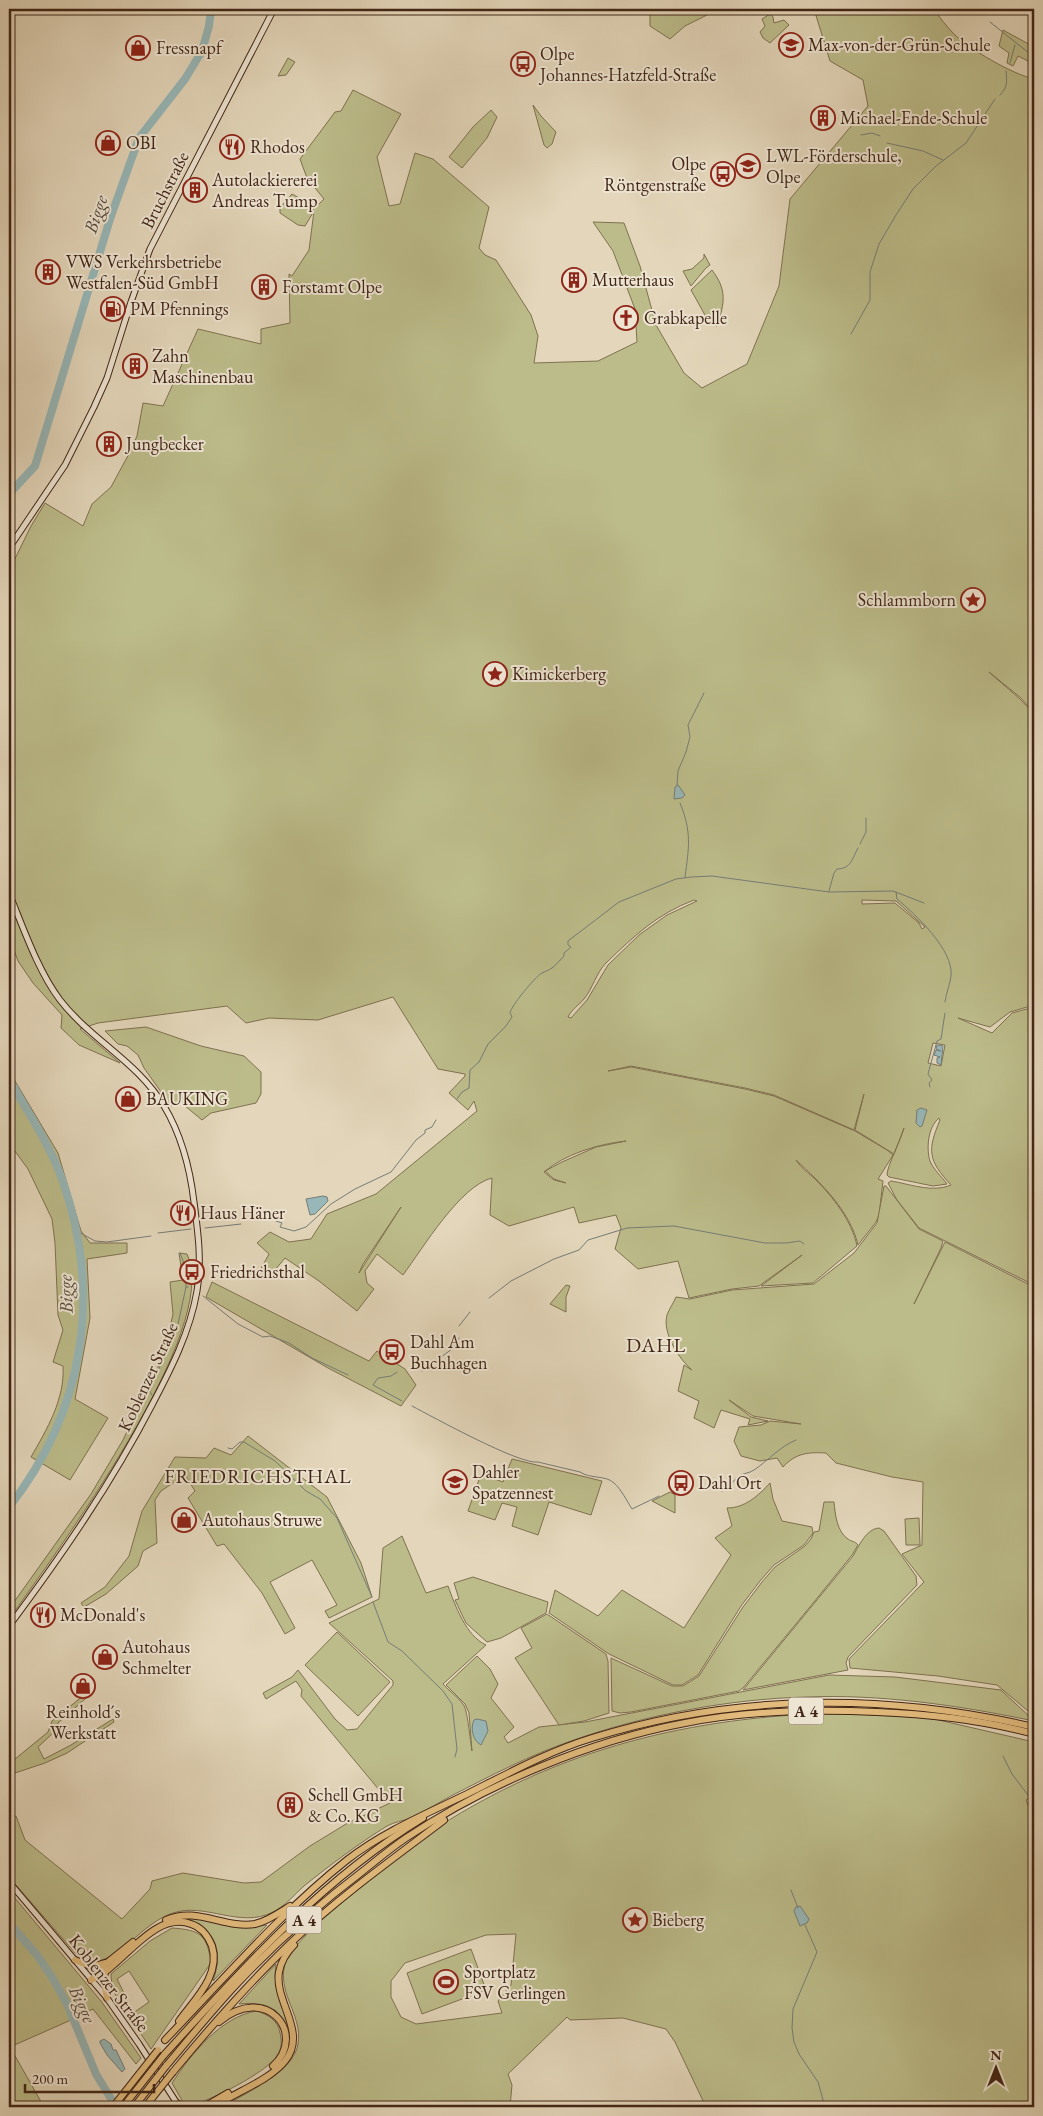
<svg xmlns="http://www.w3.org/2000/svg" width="1043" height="2116" viewBox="0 0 1043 2116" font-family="'EB Garamond',serif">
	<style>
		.green { fill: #bcbc8a; stroke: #7f7150; fill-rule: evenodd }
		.water { fill: #97b7b8; stroke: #757d77 }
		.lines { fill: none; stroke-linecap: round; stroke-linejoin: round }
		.stream { stroke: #757d77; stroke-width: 1 }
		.river { stroke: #97b7b8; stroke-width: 8 }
		.secondary-casing { stroke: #422616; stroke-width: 7 }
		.motorway-casing { stroke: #422616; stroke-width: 8 }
		.secondary { stroke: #ede4d2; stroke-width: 5 }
		.motorway { stroke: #e2bb7d; stroke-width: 6 }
		.motorway-bridge-casing { stroke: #422616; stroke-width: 8; stroke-linecap: butt }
		.motorway-bridge { stroke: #e2bb7d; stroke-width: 6 }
		.labels { text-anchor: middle; stroke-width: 4; stroke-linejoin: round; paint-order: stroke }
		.shield { fill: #ede4d2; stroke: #755f4e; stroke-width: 1 }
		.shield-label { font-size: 16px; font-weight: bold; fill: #422616 }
		.poi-label { font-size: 18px; fill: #422616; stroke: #ede4d2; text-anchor: start }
		.street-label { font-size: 18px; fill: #422616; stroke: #ede4d2 }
		.water-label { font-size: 19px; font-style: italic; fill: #574a3e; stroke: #ede4d2 }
		.quarter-label { font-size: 20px; letter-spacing: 1px; fill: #422616; stroke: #ede4d2 }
	</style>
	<rect width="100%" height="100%" fill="#e3d6ba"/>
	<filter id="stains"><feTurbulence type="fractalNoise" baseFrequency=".004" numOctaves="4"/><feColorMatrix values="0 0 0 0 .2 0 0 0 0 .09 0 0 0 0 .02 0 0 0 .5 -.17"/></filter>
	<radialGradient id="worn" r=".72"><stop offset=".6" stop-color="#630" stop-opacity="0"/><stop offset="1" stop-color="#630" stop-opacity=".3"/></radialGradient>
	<!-- green -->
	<g class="green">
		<polygon points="650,9 672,9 674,12 679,9 710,9 711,13 685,26 670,39 650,26"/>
		<path d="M814,9H933C940,17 946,26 953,33C969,49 1012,74 1034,79V713L1021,698L989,672L1020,699L1034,714V1005L1010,1012L990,1027L958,1018L992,1033L1012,1013L1034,1007V1285L919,1228L897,1200L888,1183L891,1181C910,1184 932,1193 951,1185C928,1160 927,1151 940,1120L939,1118C928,1127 926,1148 930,1161C933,1169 942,1177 947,1184L933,1186L889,1177L887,1175C887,1166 901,1140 904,1128L894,1154L855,1130L864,1094L854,1130L774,1095L745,1088L631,1066L608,1071L631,1067L745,1089L774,1096L855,1131L887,1150L893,1155L878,1179L883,1181L879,1215L876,1222L858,1245C850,1211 821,1183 796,1160C800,1167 809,1173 815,1179C833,1197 852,1221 857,1246L813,1283L761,1286L802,1255L759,1286L732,1289L689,1298L678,1261L638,1269L615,1249L621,1228L616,1215L579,1223L574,1207L509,1226L490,1215L492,1178C460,1186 423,1248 403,1275L377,1254L365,1271L367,1283L374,1289L357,1311L319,1281L285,1258L269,1277L259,1272L269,1254L257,1243L270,1232L289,1242L311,1239L327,1214L376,1194L477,1111L474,1101L468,1110L449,1093L465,1076V1074L438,1069L393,997L318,1020L269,1018L246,1023L227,1006L98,1023L80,1029L120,1063L79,1045L61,1028L62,1015L33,983L18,961L9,936V571L31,526L45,503L83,526L92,504L111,487L131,450L137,436L143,403L163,406L198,329L261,344V329L290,323L289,274L292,276L309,250L314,211L305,226L298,225L280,213V208L292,194L303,200L313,210L324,199L307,178L300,159L335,112L341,111L353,90L401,114L377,157L389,206L400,204L415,153L433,159L489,207L479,248L485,255L496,260L531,315L538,336L534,363L598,361L637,342L635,309L613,251L593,222L624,223L640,266L656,325L684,373L702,388L747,364L779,286L790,199L868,106L863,80L830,61ZM694,900L697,901L667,915L639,935L608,965L587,1000L571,1018L568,1017C572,1009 579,1005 584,999C593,988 596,973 606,963C634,936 657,914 694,900ZM862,900L896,901L925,927L922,929L919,923L895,903L862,904ZM933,1043L945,1045L941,1066L928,1063ZM626,1141L596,1147L562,1162L545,1171L554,1179L566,1183L554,1180L544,1172C565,1154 598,1144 626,1141ZM401,1207L359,1273L363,1264Z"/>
		<polygon points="770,14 773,17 774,23 784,20 789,25 770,43 763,38 760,32 765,26 762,19"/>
		<polygon points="1003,30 1034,47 1034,64 1018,56 1013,66 1007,63 1009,53 999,46"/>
		<polygon points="288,58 295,62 286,75 278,76"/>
		<polygon points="533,105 541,116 556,132 552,144 547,148 544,145"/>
		<polygon points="491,110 497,117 487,138 462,168 449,157 473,127"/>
		<polygon points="704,254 710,265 706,268 691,286 683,271 692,269 704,258"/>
		<path d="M712,270C727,290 725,302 717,326L710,324L691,290Z"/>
		<polygon points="146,1027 201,1046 244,1056 261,1072 261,1094 256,1103 211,1113 202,1120 179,1101 171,1106 144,1068 138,1055 127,1046 118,1044 105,1031"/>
		<path d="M9,1071L58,1153L81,1231L90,1243H127V1253L87,1259L90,1318L75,1399L108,1418L70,1480L31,1457C47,1429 65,1399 63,1366L53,1362L63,1330L58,1315L55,1243L52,1219L28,1169L9,1143Z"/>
		<path d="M884,1186H886L919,1229L943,1241L941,1248L914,1304L945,1242L1034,1287V1716L997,1685L938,1676L850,1668L849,1659L924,1582L902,1554L922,1545L923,1482L892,1477L836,1463L826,1453C808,1452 796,1453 783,1467L777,1458L760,1461L741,1456L734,1441L739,1427L761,1425L770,1421L801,1424L753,1416L729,1400L751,1417L768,1421L748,1425L750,1419L721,1410L714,1428L694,1418L699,1401L678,1391L684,1365L692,1370C679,1359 662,1333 667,1315C669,1309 673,1304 676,1297L690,1299L732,1290L814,1284L854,1253L877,1223Z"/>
		<path d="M179,1253L187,1254C223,1328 54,1556 9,1619V1603L11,1600L14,1602L91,1494L123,1440L159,1365L168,1336L173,1314L170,1282L183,1280Z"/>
		<polygon points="212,1282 369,1361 377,1351 405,1369 416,1385 401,1406 328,1368 206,1297"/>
		<polygon points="566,1285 570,1286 566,1297 566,1312 550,1304"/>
		<polygon points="248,1436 327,1497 361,1563 372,1597 329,1618 325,1611 337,1605 312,1560 270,1582 295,1628 285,1634 262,1593 224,1544 217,1546 188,1498 195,1491 185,1475 161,1491 155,1500 157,1543 143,1551 138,1566 106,1594 84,1607 81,1603 105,1587 129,1556 142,1511 175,1457 206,1458 214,1448 231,1455"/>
		<polygon points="512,1459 602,1481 591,1515 549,1502 538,1535 512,1526 517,1507 502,1503 495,1520 468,1511 481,1474 503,1482"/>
		<path d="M770,1483L773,1499L782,1521L812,1527L813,1533L804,1545L774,1565L760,1581L741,1606L698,1675L682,1685H673L609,1654L549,1613L555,1590L598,1616L622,1590L684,1628L731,1555L715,1538L732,1526L727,1508C745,1508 758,1496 770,1483Z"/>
		<polygon points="670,1492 675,1495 675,1513 652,1501"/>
		<path d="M824,1502H834C835,1514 837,1532 848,1539C852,1542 855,1541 858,1545L852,1555L814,1602L743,1688L739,1691L631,1712L620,1713L612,1711L611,1658L672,1686H683L699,1676L743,1607L762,1582L775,1567L805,1546L811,1539L814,1532L819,1531Z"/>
		<polygon points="919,1518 920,1545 906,1545 905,1519"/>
		<path d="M879,1528L884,1531L916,1576L917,1585L848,1657L846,1663L848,1670L743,1690L853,1556C859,1546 866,1529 879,1528Z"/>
		<path d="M402,1536L426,1593L448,1586C455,1605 466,1636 486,1645L443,1684C449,1691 458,1697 463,1704C468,1710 470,1741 472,1751L469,1713L465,1704L446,1685L477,1656L490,1669L498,1684L491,1698L514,1727L504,1737L508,1743L539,1727L585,1722L829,1675L895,1677L1001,1690L1030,1717L1029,1720C956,1705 880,1694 806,1697C729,1699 644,1715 571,1741C530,1755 490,1776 451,1796C438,1803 424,1812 410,1818C403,1821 394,1822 387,1826C358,1844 330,1865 304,1886C294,1895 285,1906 273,1912C240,1929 205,1902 173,1913C141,1923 121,1962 87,1963L76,1954L9,1877V1818L16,1816L25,1840L122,1919L150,1889L152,1881L183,1873L244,1883L261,1882L310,1846L346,1824L390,1803L301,1696L302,1690L296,1681L266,1699L263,1693L292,1677L298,1670L335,1719L347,1730L357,1729L393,1685V1681L329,1623L379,1599L383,1548Z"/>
		<polygon points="473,1577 548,1602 546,1613 501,1638 487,1642 466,1623 455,1600 459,1599 454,1583"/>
		<polygon points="547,1614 606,1654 608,1661 609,1713 584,1721 559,1725 515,1658 532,1648 521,1628"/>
		<polygon points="337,1632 390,1682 358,1716 305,1665"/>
		<polygon points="94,1687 94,1691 58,1723 53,1733 38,1747 44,1759 71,1745 113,1719 114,1722 67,1753 45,1763 9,1775 9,1764 48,1732 52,1721"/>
		<path d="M836,1713L930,1718L1034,1742V1796L1026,1800C1035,1823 1037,1838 1032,1863L1034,1868V2107H706L675,2042L666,2029L623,2018L570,2020L567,2017L508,2074L512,2085L510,2107H223C245,2093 294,2072 298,2044C301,2029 294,2014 289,2001C284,1989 281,1973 286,1961C297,1937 352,1894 374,1877C395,1860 416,1842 438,1827C561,1748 691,1717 836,1713ZM516,1934L511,1985L498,2001L502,2013L416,2024L401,2017L391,1997V1981L405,1963L486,1935Z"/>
		<polygon points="9,1891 101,2001 141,2058 136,2064 93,2009 76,2017 61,1992 59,1995 71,2020 10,2047 44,2107 9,2107"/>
		<path d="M196,1918L252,1927L267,1925L213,1981C223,1952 217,1931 188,1919Z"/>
		<path d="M172,1928C200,1930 207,1934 211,1963L151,2049L129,2016L149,2002L129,1971L117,1979L128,2001L122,2007L112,1988L111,1974L150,1941Z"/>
		<polygon points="471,1949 486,1990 422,2014 407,1973"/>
		<path d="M276,1964C271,1992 292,2015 290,2042C285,2010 270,2001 239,2004Z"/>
		<path d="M256,2011C267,2014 278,2020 280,2033C282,2041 282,2049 277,2056C267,2072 209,2102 190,2105L183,2102L172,2083C191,2054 221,2017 256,2011Z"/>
	</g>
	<!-- water -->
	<g class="water">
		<polygon points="678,785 685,795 682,798 674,799 675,787"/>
		<polygon points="937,1045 943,1046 941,1065 937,1063 937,1058 940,1057 934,1055 936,1050 941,1051 936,1049"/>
		<polygon points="921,1108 927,1110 922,1126 920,1127 916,1123 917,1110"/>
		<polygon points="323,1196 327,1197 328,1201 315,1214 310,1215 306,1199"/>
		<path d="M477,1719L486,1721L488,1731L481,1745C473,1741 470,1728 474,1720Z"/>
		<polygon points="800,1906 809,1919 807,1923 800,1926 794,1911 796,1907"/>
		<polygon points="104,2039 111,2044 113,2050 116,2050 125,2069 122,2072 107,2055 100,2043 100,2041"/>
	</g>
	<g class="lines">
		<!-- stream -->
		<g class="stream">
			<polyline points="990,22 1034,57"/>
			<polyline points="1010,63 1015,45"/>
			<path d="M1000,95C1008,87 1007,81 1006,71"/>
			<polyline points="861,135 872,133 880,136"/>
			<polyline points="887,143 923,151 943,160"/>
			<polyline points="851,334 870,300 870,272 879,244 896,215 913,189 936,166 966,143 995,99"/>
			<polyline points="677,785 678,771 686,752 690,737 688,725 704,693"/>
			<path d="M680,803C692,832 689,847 685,877"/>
			<polyline points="860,844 866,832 866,818"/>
			<path d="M829,891L834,873L837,869C851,869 852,859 858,848"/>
			<path d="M896,892L897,899C915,914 954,950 951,976C950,985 946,993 945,1002"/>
			<polyline points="930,1087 929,1083 932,1080 928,1074 937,1041 941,1039 945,1013"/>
			<path d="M457,1099L462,1092L469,1088L470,1070L479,1062L488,1044L506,1026L512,1017L510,1013C511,1006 535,977 542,973C546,971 549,970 552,968C557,964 560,960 564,956V953L571,947L568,945V941L619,902L676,879L691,877L712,876L829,892L893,891L924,903"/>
			<polyline points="276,1221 282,1223 280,1227 294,1231 306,1227 331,1204 355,1189 391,1172 416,1140 425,1133 425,1130 432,1127 436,1120"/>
			<polyline points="205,1228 241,1224"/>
			<polyline points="77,1231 95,1241 107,1242 151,1236"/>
			<polyline points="158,1233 191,1229"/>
			<polyline points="180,1253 185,1266 186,1287 188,1287"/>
			<polyline points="203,1296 238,1324 263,1337 270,1336 289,1343 312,1358 348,1375"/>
			<polyline points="489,1298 511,1281 554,1259 579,1250 588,1240 627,1228 674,1226 765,1243 786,1243 800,1241 804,1244"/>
			<polyline points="459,1326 470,1312"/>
			<polyline points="422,1371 452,1349 459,1338"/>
			<polyline points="397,1372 391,1376 378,1378 373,1385 402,1401"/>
			<polyline points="152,1395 150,1392 152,1385 178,1324 186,1287"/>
			<path d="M412,1406C433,1417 520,1465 538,1462L580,1472C590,1479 606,1475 614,1483C621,1489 627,1501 632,1509L659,1496"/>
			<polyline points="228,1448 232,1449 240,1442 244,1442 275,1461 306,1491 320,1499 337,1518 372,1597"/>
			<path d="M722,1491C731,1488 732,1481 739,1476C744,1473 750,1473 754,1470C769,1460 779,1447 796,1440"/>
			<polyline points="373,1602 388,1642 402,1651 443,1691 452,1704 457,1749 455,1757"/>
			<polyline points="1003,1756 1012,1774 1034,1803"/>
			<polyline points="791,1890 798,1908"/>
			<polyline points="805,1925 817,1952 793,2009 792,2028 794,2042 799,2054 818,2082 825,2107"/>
		</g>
		<!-- river -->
		<g class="river">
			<polyline points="9,494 35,466 110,219 139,138 185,79 202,51 209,26 211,9"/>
			<path d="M9,1079C26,1109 51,1147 62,1179C103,1294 84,1412 9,1507"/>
			<polyline points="9,1923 37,1955 53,1979 67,2004 96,2074 116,2107"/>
		</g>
		<defs>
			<g id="secondary">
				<polyline points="9,548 65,465 94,407 107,378 131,302 150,249 274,9"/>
				<path d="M9,893C23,927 38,971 60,1000C91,1040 138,1062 164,1106C182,1136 190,1168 194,1202C198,1232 202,1261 197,1291C190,1332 171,1369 152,1405C111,1484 62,1555 9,1626"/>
				<polyline points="9,1882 107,1998 139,2044 178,2105"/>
			</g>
			<g id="motorway">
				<path d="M166,1920C196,1906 225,1929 255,1924C268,1921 279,1913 290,1906"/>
				<path d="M75,1960C86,1965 92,1968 105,1963"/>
				<polyline points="105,1973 103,1979 107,1998"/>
				<polyline points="92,1979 108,1962 133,1942"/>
				<path d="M91,1980C123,1967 153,1910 191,1924C201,1927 208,1936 212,1946C221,1975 195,1999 179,2021"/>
				<path d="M219,2022C266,1982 308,2034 273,2066"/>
				<path d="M165,2040C224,1979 280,1913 347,1860C383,1832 426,1814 467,1794C507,1774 549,1751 592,1738C736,1693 888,1693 1034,1727"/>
				<path d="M164,2055C244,1967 320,1881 423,1818"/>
				<path d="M166,2066C188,2040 210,2013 234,1987C273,1945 317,1906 363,1871C377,1860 391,1848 406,1838C487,1784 589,1741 685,1723C746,1711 815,1709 877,1712C930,1714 983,1720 1034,1734"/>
				<path d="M173,2072C212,2025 251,1980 296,1938C342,1895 394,1858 444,1820"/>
				<polyline points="177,2103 183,2107"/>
				<polyline points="204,2107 228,2093"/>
				<path d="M214,2107C235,2092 269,2081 285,2061C308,2032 274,2002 279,1972C281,1962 287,1952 294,1945"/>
			</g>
		</defs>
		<!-- secondary casing -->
		<use href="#secondary" class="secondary-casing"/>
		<!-- motorway casing -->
		<use href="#motorway" class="motorway-casing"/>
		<!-- secondary -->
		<use href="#secondary" class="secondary"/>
		<!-- motorway -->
		<use href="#motorway" class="motorway"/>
		<defs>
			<g id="motorway-bridge">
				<polyline points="113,2107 158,2050"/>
				<polyline points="123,2107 164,2055"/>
				<polyline points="134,2107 166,2066"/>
				<polyline points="145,2107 173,2072"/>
			</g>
		</defs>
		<!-- motorway-bridge casing -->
		<use href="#motorway-bridge" class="motorway-bridge-casing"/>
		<!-- motorway-bridge -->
		<use href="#motorway-bridge" class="motorway-bridge"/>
	</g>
	<!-- icons -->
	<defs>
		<symbol id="school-ring" viewBox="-11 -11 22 22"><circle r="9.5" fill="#ede4d2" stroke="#8f2418" stroke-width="1.5"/><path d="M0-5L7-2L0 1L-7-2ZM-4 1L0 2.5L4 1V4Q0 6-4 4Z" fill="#8f2418"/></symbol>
		<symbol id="shop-ring" viewBox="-11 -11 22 22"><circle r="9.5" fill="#ede4d2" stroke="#8f2418" stroke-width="1.5"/><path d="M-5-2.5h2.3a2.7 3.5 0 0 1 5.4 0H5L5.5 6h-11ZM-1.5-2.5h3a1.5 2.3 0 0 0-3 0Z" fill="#8f2418"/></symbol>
		<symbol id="bus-ring" viewBox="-11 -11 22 22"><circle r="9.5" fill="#ede4d2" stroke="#8f2418" stroke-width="1.5"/><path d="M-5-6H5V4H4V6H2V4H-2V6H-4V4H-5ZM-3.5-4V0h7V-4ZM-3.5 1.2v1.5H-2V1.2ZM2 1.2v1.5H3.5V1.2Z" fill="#8f2418"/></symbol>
		<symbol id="building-ring" viewBox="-11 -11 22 22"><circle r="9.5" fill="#ede4d2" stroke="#8f2418" stroke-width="1.5"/><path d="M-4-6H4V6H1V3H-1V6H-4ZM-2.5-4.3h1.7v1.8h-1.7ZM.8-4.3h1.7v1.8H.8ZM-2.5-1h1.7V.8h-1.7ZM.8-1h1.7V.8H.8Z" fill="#8f2418"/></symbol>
		<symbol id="restaurant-ring" viewBox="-11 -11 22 22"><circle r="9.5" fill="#ede4d2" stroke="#8f2418" stroke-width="1.5"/><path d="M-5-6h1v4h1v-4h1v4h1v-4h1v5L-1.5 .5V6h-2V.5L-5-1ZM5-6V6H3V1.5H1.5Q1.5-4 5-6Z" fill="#8f2418"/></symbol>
		<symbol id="fuel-ring" viewBox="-11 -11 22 22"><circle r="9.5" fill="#ede4d2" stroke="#8f2418" stroke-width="1.5"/><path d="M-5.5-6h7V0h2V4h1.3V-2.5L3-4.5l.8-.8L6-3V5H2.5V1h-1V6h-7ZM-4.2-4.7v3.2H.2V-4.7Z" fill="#8f2418"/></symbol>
		<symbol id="church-ring" viewBox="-11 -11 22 22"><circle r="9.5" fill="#ede4d2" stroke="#8f2418" stroke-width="1.5"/><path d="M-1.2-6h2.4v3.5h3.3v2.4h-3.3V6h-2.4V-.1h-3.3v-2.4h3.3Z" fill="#8f2418"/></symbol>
		<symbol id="sight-ring" viewBox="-11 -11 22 22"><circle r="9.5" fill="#ede4d2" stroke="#8f2418" stroke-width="1.5"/><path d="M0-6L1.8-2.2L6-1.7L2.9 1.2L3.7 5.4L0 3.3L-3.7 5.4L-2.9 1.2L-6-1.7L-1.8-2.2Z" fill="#8f2418"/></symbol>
		<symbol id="stadium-ring" viewBox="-11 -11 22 22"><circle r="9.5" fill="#ede4d2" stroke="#8f2418" stroke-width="1.5"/><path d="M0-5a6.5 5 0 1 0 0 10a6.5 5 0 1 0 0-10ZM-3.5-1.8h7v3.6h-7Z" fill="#8f2418"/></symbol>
	</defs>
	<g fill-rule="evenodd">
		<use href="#school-ring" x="777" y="31" width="28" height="28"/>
		<use href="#shop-ring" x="124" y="34" width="28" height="28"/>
		<use href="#bus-ring" x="509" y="50" width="28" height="28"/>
		<use href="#building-ring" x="809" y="104" width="28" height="28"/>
		<use href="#shop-ring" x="94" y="129" width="28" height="28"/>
		<use href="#restaurant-ring" x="218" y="133" width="28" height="28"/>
		<use href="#school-ring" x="734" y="152" width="28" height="28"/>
		<use href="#bus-ring" x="709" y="160" width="28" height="28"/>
		<use href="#building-ring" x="181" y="176" width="28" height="28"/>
		<use href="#building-ring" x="34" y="258" width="28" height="28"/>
		<use href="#building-ring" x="560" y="266" width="28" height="28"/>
		<use href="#building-ring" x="250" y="273" width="28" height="28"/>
		<use href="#fuel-ring" x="99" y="295" width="28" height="28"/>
		<use href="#church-ring" x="612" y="304" width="28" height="28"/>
		<use href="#building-ring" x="121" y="352" width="28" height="28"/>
		<use href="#building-ring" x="95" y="430" width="28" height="28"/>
		<use href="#sight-ring" x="959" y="586" width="28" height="28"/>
		<use href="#sight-ring" x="481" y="660" width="28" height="28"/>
		<use href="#shop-ring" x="114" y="1085" width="28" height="28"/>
		<use href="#restaurant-ring" x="169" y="1199" width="28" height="28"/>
		<use href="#bus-ring" x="178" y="1258" width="28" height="28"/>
		<use href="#bus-ring" x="378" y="1338" width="28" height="28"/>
		<use href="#school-ring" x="441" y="1468" width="28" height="28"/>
		<use href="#bus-ring" x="667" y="1469" width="28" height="28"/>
		<use href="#shop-ring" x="170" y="1506" width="28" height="28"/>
		<use href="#restaurant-ring" x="29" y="1601" width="28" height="28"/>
		<use href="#shop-ring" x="91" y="1643" width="28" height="28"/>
		<use href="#shop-ring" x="69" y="1672" width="28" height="28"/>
		<use href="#building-ring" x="276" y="1791" width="28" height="28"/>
		<use href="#sight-ring" x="621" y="1906" width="28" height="28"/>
		<use href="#stadium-ring" x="432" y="1968" width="28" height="28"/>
	</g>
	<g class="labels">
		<!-- shield labels -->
		<g class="shield">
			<rect x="788.5" y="1697.5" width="35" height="27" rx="4"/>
			<rect x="286.5" y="1906.5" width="35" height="27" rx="4"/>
		</g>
		<g class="shield-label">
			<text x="806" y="1717">A 4</text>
			<text x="304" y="1926">A 4</text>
		</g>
		<!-- poi labels -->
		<g class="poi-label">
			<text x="808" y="51">Max-von-der-Grün-Schule</text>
			<text x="156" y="54">Fressnapf</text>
			<text x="540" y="60">Olpe<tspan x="540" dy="21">Johannes-Hatzfeld-Straße</tspan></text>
			<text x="840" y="124">Michael-Ende-Schule</text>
			<text x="126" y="149">OBI</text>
			<text x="250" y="153">Rhodos</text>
			<text x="766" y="162">LWL-Förderschule,<tspan x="766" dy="21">Olpe</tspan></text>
			<text x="706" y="170" text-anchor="end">Olpe<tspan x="706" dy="21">Röntgenstraße</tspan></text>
			<text x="212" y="186">Autolackiererei<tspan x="212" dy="21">Andreas Tump</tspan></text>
			<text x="66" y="268">VWS Verkehrsbetriebe<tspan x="66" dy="21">Westfalen-Süd GmbH</tspan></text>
			<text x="592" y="286">Mutterhaus</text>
			<text x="282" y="293">Forstamt Olpe</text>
			<text x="130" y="315">PM Pfennings</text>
			<text x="644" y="324">Grabkapelle</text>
			<text x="152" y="362">Zahn<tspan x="152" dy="21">Maschinenbau</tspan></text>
			<text x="126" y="450">Jungbecker</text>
			<text x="956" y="606" text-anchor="end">Schlammborn</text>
			<text x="512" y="680">Kimickerberg</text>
			<text x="146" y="1105">BAUKING</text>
			<text x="200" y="1219">Haus Häner</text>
			<text x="210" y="1278">Friedrichsthal</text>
			<text x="410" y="1348">Dahl Am<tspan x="410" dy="21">Buchhagen</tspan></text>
			<text x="472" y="1478">Dahler<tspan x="472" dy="21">Spatzennest</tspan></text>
			<text x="698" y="1489">Dahl Ort</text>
			<text x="202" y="1526">Autohaus Struwe</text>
			<text x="60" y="1621">McDonald's</text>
			<text x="122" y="1653">Autohaus<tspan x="122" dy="21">Schmelter</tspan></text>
			<text x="83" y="1718" text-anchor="middle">Reinhold´s<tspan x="83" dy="21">Werkstatt</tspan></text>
			<text x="308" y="1801">Schell GmbH<tspan x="308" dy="21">&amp; Co. KG</tspan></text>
			<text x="652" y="1926">Bieberg</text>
			<text x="464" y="1978">Sportplatz<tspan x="464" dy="21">FSV Gerlingen</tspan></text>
		</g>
		<!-- street labels -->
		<g class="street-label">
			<text transform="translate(165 190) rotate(-63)" y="6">Bruchstraße</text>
			<text transform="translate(148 1377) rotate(-65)" y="6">Koblenzer Straße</text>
			<text transform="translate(109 1983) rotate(52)" y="6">Koblenzer Straße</text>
		</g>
		<!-- water labels -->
		<g class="water-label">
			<text transform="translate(95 214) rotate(-72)" y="7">Bigge</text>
			<text transform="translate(65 1294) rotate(-92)" y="7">Bigge</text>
			<text transform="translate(83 2004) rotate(65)" y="7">Bigge</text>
		</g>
		<!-- quarter labels -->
		<g class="quarter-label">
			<text x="656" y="1352">DAHL</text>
			<text x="258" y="1483">FRIEDRICHSTHAL</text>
		</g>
	</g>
	<!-- margin -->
	<rect width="1043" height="2116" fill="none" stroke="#e3d6ba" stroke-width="30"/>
	<rect x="10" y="10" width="1023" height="2096" fill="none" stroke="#422616" stroke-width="2.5"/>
	<rect x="15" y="15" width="1013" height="2086" fill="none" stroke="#422616"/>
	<!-- north arrow -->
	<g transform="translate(996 2068)" stroke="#ede4d2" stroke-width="4" paint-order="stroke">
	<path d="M0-4L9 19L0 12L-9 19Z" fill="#422616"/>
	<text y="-8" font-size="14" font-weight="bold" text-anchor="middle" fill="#422616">N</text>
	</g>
	<!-- scale -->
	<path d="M25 2084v8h129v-8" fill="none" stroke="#422616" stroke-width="2.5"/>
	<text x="32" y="2084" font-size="15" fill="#422616" stroke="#ede4d2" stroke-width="4" paint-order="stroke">200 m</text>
	<rect width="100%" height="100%" filter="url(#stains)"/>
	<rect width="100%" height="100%" fill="url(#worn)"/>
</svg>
